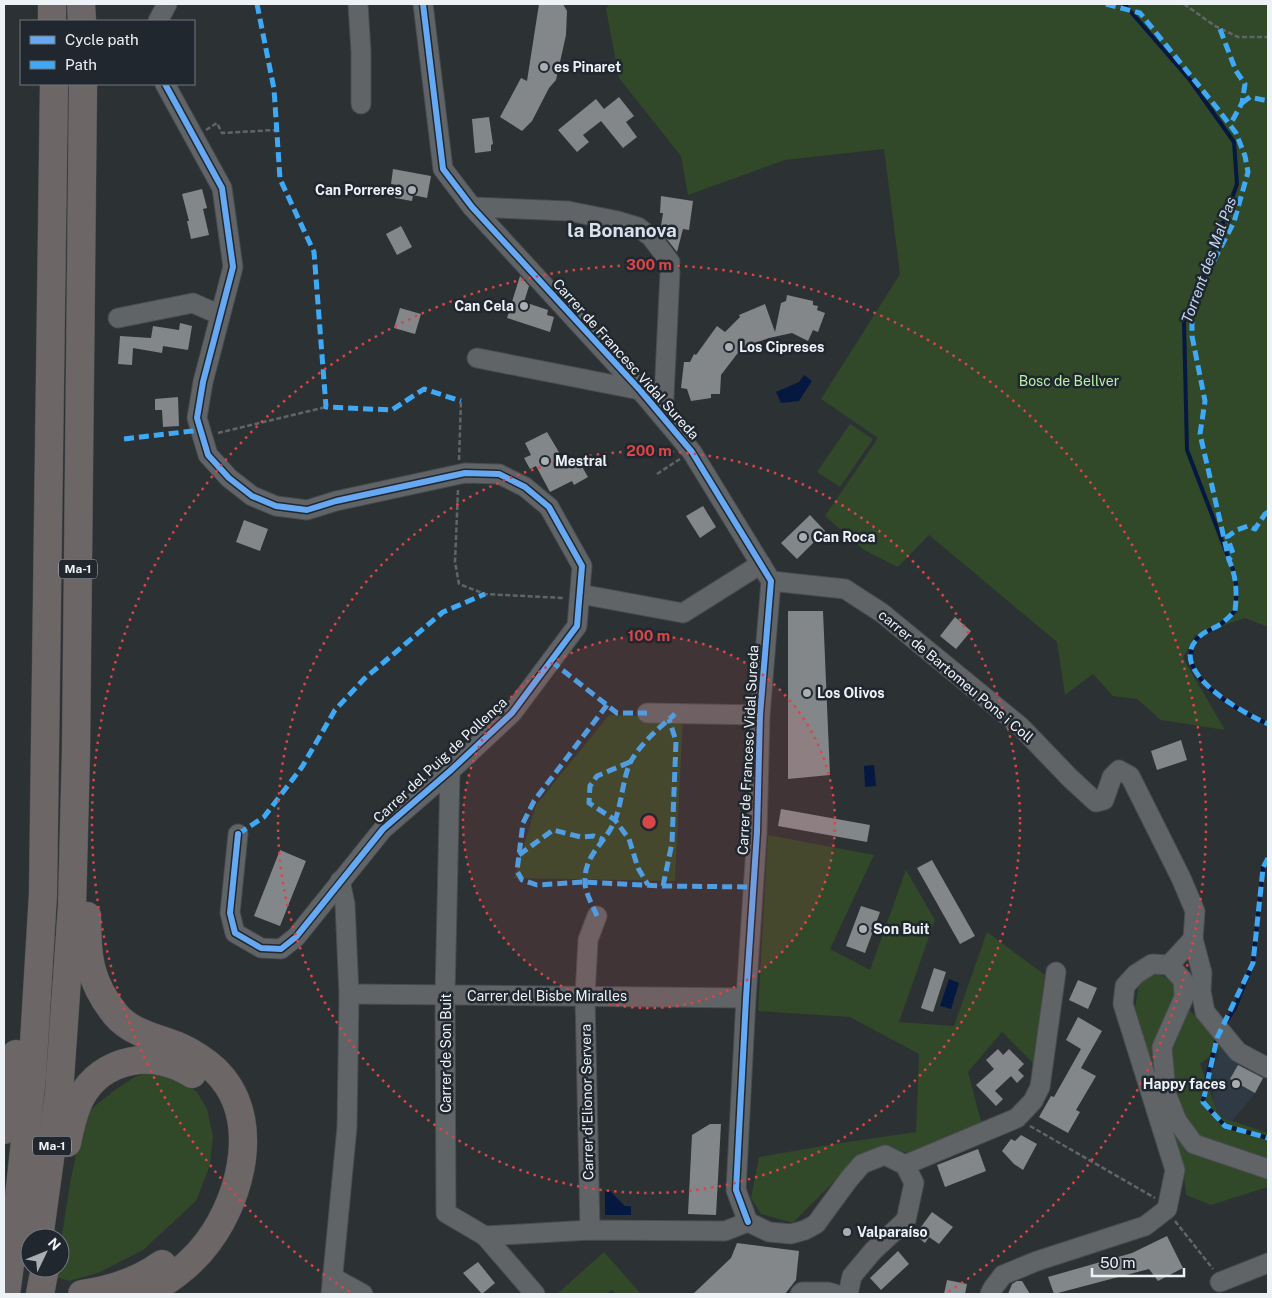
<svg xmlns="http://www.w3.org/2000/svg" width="1272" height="1298" viewBox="0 0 1272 1298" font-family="'Public Sans',sans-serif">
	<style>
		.built { fill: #2f3a45 }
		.green { fill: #314829 }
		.water { fill: #041840 }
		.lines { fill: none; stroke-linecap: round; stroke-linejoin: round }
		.stream { stroke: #041840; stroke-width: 4 }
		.building { fill: #83878a }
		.minor-casing { stroke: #494c50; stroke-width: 21 }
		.highway-casing { stroke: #494c50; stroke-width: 29 }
		.path { stroke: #626568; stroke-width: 2.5; stroke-dasharray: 5 2.5; stroke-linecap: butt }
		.minor { stroke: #616467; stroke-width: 19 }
		.highway { stroke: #6d6666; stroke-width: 28 }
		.quiet { stroke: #3fa9f5; stroke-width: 5; stroke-dasharray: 10 5; stroke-linecap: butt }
		.cycleway-casing { stroke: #20272e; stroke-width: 9 }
		.cycleway { stroke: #66a8f1; stroke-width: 6 }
		.ring { fill: none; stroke: #d94647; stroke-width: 2.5; stroke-dasharray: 2.5 5 }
		.poi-dot { fill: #a9aeb3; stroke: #20272e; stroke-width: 2 }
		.labels { text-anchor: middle; stroke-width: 5; stroke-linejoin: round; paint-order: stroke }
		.shield { fill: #20272e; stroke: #b0b5bb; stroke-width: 1 }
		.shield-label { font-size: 12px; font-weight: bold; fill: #edf2f7 }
		.poi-label { font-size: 14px; font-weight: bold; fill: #edf2f7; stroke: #20272e; text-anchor: start }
		.street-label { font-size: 14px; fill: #edf2f7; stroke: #20272e }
		.park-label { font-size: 14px; fill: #b9f2a4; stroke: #20272e }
		.water-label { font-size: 15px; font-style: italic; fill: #c4d7f6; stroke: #20272e }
		.district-label { font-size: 19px; font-weight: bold; fill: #d9e2ec; stroke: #20272e }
		.centre { fill: #d94647; stroke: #20272e; stroke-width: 2.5 }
		.ring-label { font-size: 15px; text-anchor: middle; font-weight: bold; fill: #d94647; stroke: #20272e; stroke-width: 5; stroke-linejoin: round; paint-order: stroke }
	</style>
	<rect width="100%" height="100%" fill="#2c3134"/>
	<!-- built -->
	<polygon class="built" points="1223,1041 1266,1074 1255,1093 1232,1121 1223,1118 1217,1111 1214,1102 1211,1076 1218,1053"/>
	<!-- green -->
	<g class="green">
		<polygon points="609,4 1268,4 1268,627 1245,618 1195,635 1183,658 1225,730 1161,720 1137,699 1113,696 1093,674 1065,695 1057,642 929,535 898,567 864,550 825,516 878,438 821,399 900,274 884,149 785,160 688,195 681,156 619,78 606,9"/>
		<polygon points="850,424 873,439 840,487 817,472"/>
		<polygon points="609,715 683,717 675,881 514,878 536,805"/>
		<polygon points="768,835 874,855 830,949 870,970 906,870 935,920 899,1022 954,1026 987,932 1045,975 1034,1064 1002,1032 968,1072 982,1125 910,1154 885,1146 859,1156 793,1223 761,1214 751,1198 759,1157 834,1144 916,1132 919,1054 850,1017 758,1011"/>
		<polygon points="1157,973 1176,983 1191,1012 1225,1045 1200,1064 1217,1111 1223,1118 1268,1133 1268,1187 1211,1205 1186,1195 1183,1167 1135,1008 1139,982"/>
		<polygon points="159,1071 178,1078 197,1092 207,1109 213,1136 210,1165 196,1201 143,1250 98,1273 69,1281 54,1276 56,1268 60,1268 60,1247 71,1178 85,1114 115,1090 136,1076"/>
		<polygon points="604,1252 641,1294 616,1294 612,1290 606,1294 557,1294"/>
	</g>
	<!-- water -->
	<g class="water">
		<polygon points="804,375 812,381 799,401 781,403 776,392 799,382"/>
		<polygon points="874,765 876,786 865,787 864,766"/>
		<polygon points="949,979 959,983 951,1009 940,1006"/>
		<polygon points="605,1191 610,1191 625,1206 631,1206 631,1215 605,1215"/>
	</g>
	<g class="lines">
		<!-- stream -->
		<g class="stream">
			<path d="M1124,4L1190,80L1234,142L1237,184L1205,273L1184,322L1187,450L1234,572L1237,589L1235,611C1231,615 1226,620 1221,624C1213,629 1200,633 1195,641C1174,678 1241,712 1268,724"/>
			<polyline points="1223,1027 1235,1008 1253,963 1263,868 1268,858"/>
			<polyline points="1217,1037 1206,1081 1203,1102 1225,1126 1268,1138"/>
		</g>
	</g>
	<!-- building -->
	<g class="building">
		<polygon points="539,4 563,4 567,11 566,35 556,80 549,88 532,121 522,131 500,117 521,78 527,81"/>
		<polygon points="619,97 634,116 626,122 637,137 623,148 601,121 583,135 589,142 577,152 558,130 596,99 604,109"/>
		<polygon points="489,117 493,144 491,145 491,151 475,153 472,119"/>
		<polygon points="393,169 431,176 427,198 413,195 412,201 395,198 397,185 391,184"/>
		<polygon points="202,189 207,208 203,209 209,235 191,239 187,221 189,221 182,194"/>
		<polygon points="661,196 693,201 689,230 683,229 677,252 666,238 668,227 661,226 663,213 660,213"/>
		<polygon points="401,226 412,247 397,255 386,234"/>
		<polygon points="520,276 529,286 524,302 548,310 547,315 554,317 550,332 507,318"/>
		<polygon points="787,295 813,301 813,305 818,306 817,310 825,313 818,332 813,330 808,341 792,333 769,338 750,345 737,354 721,375 720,394 711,394 711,398 691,401 687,389 681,388 684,362 690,362 694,354 696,355 717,326 725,332 740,317 739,315 765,304 775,332 781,303 786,301"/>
		<polygon points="400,308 421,314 415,334 394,328"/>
		<polygon points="180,323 192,326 188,350 163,346 162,353 133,348 132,365 118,364 120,336 151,338 153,326 179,330"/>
		<polygon points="178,397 179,426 163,427 162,410 155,410 155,399"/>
		<polygon points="547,432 566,464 577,458 588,477 574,485 572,481 550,492 536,466 530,469 524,458 531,455 525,443"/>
		<polygon points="703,506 716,527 700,538 686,516"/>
		<polygon points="810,515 825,531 797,559 781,543"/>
		<polygon points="244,520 268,529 260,551 236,542"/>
		<polygon points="788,611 823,611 830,775 788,779"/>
		<polygon points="955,617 971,631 956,649 940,636"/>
		<polygon points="1181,740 1187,760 1157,770 1151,751"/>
		<polygon points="781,809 870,825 867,842 778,826"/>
		<polygon points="280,850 306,861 280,926 254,916"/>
		<polygon points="932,860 975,936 960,944 917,868"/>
		<polygon points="861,906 880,912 865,953 846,946"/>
		<polygon points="934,968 946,972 933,1012 921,1008"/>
		<polygon points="1078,980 1097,988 1088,1009 1069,1000"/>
		<polygon points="1078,1017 1102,1031 1081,1068 1096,1076 1076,1110 1080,1112 1068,1133 1039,1117 1051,1096 1054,1097 1081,1049 1066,1040"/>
		<polygon points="998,1049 1003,1055 1009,1049 1024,1064 1018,1070 1024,1076 1017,1083 1011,1076 995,1091 1003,1099 996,1106 976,1085 994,1069 986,1060"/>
		<polygon points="1238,1065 1263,1078 1255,1093 1230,1079"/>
		<polygon points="710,1124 721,1124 716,1215 688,1214 692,1135"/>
		<polygon points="1021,1135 1037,1144 1023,1170 1014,1164 1002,1151 1011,1139 1015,1141"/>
		<polygon points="978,1149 986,1171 945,1187 937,1165"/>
		<polygon points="932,1212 953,1227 939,1244 929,1237 925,1243 915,1235"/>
		<polygon points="1167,1236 1183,1268 1158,1281 1149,1269 1054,1294 1048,1277 1132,1253"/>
		<polygon points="737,1243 799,1251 796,1280 785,1294 693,1294 731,1258"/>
		<polygon points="898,1251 909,1264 881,1290 870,1278"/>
		<polygon points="478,1262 495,1283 482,1294 463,1273"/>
		<polygon points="947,1280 967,1284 965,1294 944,1294"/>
		<polygon points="1017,1281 1022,1281 1030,1294 1008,1294 1012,1284"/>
	</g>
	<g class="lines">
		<defs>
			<g id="minor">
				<polyline points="358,4 361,52 361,104"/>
				<polyline points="423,4 443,169 472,207 640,390 692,452 771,581 760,715 757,832 746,998 736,1190 748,1222"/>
				<polyline points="158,21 167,4"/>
				<polyline points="165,84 222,188 233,267 203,382 197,418 208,455 229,478 252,496 276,506 307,510 336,501 465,473 499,474 525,487 549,507 582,566 577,626 512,713 450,771 383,829 296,937 281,949 261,948 235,933 230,913 238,834"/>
				<polyline points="472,207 568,211 618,221 638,227 651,237 670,262"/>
				<polyline points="118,318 193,303 220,315"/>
				<polyline points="477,358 640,390"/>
				<polyline points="663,417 670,272"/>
				<polyline points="771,581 845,589 882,613 1021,727 1070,778 1096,802 1104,800 1112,777 1119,770 1130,776 1181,878 1195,911 1193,939 1169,965"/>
				<polyline points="580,594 683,613 761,564"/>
				<polyline points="647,713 760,715"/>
				<polyline points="450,771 445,995 446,1213 485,1236 535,1294"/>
				<polyline points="1193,939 1202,973 1201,991 1205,1012 1238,1052 1268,1068"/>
				<polyline points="349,994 746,998"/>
				<polyline points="905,1165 1017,1118 1033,1101 1040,1087 1056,972"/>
				<polyline points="748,1222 769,1232 791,1234 805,1230 816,1224 849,1179 862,1164 885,1155 905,1165 914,1183 906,1220 873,1251 852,1276 848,1294"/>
				<polyline points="590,1230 585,996 588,940 597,916"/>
				<polyline points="485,1236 590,1230 725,1231 748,1222"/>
				<polyline points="332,1277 363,1294"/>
				<polyline points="1220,1282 1268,1263"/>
				<polyline points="331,1294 347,1127 349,994 345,904 340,881"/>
				<polyline points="800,1294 802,1292 828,1292 835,1294"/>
				<polyline points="990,1294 993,1288 1003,1275 1037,1261 1145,1226 1167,1209 1175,1170 1123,1004 1125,986 1136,974 1152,964 1169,965 1183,980 1184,997 1162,1047 1166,1093 1177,1121 1194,1144 1268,1169"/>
			</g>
			<g id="highway">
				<polyline points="52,4 52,21"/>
				<polyline points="81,4 82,21"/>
				<path d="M87,916C87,957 89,982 116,1015C132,1034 159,1038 180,1047C193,1053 205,1061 215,1070C262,1115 243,1195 208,1242C191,1265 169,1281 144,1294"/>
				<polyline points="4,1130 16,1054"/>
				<path d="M67,1143C70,1128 73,1113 80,1099C102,1057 155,1049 192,1074"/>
				<polyline points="39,1238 59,1093 72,906 76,751 83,84"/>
				<polyline points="6,1294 19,1197 32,1076 43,894 54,84"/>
				<polyline points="40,1294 45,1268"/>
				<path d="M82,1294C111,1290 137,1282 162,1264"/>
			</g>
		</defs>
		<!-- minor casing -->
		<use href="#minor" class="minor-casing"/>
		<!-- highway casing -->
		<use href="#highway" class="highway-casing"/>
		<!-- path -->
		<g class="path">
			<polyline points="1184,4 1215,26 1238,37 1268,37"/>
			<polyline points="206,130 217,123 222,133 276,130"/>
			<polyline points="218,433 326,407"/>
			<polyline points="459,460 461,401"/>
			<polyline points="657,474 680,459"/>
			<polyline points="458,490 455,562 459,584 485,594 565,598"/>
			<polyline points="1030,1126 1155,1198"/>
			<polyline points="1175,1221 1213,1269"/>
		</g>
		<!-- minor -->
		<use href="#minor" class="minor"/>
		<!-- highway -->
		<use href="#highway" class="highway"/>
		<!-- quiet -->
		<g class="quiet">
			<polyline points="257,4 274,89 280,179 314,252 326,407 392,410 424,389 461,401"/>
			<polyline points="1106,4 1140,13 1217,108 1236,133 1245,156 1248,172 1234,222 1208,272 1192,313 1192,336 1205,401 1200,434 1229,560"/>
			<polyline points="1220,29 1236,71 1245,84 1242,103 1230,125"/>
			<polyline points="1242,103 1250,97 1268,101"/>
			<polyline points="124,439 201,430"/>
			<path d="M1268,512L1265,514L1255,529L1248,526L1237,530L1227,537L1233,553L1229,560C1237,578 1237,593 1235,611C1231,615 1226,620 1221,624C1213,629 1204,631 1198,638C1165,671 1245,714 1268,724"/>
			<polyline points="551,661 617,713 647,713"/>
			<polyline points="607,705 534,801 523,823 517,871 522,880 537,885 584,882 663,886 754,887"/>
			<polyline points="630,762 597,776 590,786 589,803 615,820 629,839 638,868 648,885"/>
			<polyline points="238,834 264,817 302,767 335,710 364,679 443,612 485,594"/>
			<polyline points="519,855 553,830 581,837 594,836 604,840"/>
			<polyline points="1268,858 1263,868 1253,963 1217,1038 1203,1102 1225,1126 1268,1138"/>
			<polyline points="663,886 672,843 676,741 669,719"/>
			<path d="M597,916C593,906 584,891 585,880C585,853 606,843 615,820C622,803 623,776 631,761C642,742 659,728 675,714"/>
		</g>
		<defs>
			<g id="cycleway">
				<polyline points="423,4 443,169 472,207 640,390 692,452 771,581 760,715 757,832 746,998 736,1190 748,1222"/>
				<polyline points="165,84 222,188 233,267 203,382 197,418 208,455 229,478 252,496 276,506 307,510 336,501 465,473 499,474 525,487 549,507 582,566 577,626 512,713 450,771 383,829 296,937 281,949 261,948 235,933 230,913 238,834"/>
			</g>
		</defs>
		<!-- cycleway casing -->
		<use href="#cycleway" class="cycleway-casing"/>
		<!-- cycleway -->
		<use href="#cycleway" class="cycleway"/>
	</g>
	<!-- distance rings -->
	<circle cx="649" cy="822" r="186" fill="#d94647" fill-opacity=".12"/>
	<g class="ring">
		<circle cx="649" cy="822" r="186"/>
		<circle cx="649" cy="822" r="371"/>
		<path d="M350 1292A557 557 0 1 1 948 1292"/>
	</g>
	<!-- markers -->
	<g class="poi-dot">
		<circle cx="544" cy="67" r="5"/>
		<circle cx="412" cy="190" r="5"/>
		<circle cx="524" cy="306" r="5"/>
		<circle cx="729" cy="347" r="5"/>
		<circle cx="545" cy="461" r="5"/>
		<circle cx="803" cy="537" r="5"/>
		<circle cx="807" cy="693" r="5"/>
		<circle cx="863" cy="929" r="5"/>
		<circle cx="1236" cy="1084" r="5"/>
		<circle cx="847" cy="1232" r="5"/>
	</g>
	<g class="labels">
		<!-- shield labels -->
		<g class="shield">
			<rect x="59" y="559.5" width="38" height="19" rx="4"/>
			<rect x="33" y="1136.5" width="38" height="19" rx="4"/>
		</g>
		<g class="shield-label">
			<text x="78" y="573">Ma-1</text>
			<text x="52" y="1150">Ma-1</text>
		</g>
		<!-- poi labels -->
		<g class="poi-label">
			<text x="554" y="72">es Pinaret</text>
			<text x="402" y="195" text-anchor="end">Can Porreres</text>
			<text x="514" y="311" text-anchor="end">Can Cela</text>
			<text x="739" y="352">Los Cipreses</text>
			<text x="555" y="466">Mestral</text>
			<text x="813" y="542">Can Roca</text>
			<text x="817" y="698">Los Olivos</text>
			<text x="873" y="934">Son Buit</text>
			<text x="1226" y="1089" text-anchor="end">Happy faces</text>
			<text x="857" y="1237">Valparaíso</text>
		</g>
		<!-- street labels -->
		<g class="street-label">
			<text transform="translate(626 359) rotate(48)" y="5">Carrer de Francesc Vidal Sureda</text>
			<text transform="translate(956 676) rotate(40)" y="5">carrer de Bartomeu Pons i Coll</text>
			<text transform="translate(748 750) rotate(-87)" y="5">Carrer de Francesc Vidal Sureda</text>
			<text transform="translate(440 760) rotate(-43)" y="5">Carrer del Puig de Pollença</text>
			<text x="547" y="1001">Carrer del Bisbe Miralles</text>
			<text transform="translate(446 1053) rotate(-90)" y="5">Carrer de Son Buit</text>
			<text transform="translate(587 1102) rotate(-91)" y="5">Carrer d'Elionor Servera</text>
		</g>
		<!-- park labels -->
		<g class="park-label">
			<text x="1069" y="386">Bosc de Bellver</text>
		</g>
		<!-- water labels -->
		<g class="water-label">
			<text transform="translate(1209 260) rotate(-70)" y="5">Torrent des Mal Pas</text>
		</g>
		<!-- district labels -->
		<g class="district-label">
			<text x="622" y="237">la Bonanova</text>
		</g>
	</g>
	<circle cx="649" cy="822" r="8" class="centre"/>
	<g class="ring-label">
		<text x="649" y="270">300 m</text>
		<text x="649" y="456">200 m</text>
		<text x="649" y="641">100 m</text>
	</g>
	<!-- border -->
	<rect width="1272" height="1298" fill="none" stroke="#edf2f7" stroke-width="10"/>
	<!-- legend -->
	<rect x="20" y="20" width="175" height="65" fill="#20272e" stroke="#72787e"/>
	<rect x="30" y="36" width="25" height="8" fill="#66a8f1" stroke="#72787e"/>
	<text x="65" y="45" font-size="15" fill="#edf2f7">Cycle path</text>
	<rect x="30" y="61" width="25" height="8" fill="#3fa9f5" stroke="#72787e"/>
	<text x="65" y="70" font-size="15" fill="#edf2f7">Path</text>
	<!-- north arrow -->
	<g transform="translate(45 1253) rotate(47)"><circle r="24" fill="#20272e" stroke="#72787e"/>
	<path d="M0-4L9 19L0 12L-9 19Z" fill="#a9aeb3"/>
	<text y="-8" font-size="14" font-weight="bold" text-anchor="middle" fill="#edf2f7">N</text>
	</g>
	<!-- scale -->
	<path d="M1092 1268v8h92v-8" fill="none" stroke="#edf2f7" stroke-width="2.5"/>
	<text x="1100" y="1268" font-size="15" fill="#edf2f7" stroke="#20272e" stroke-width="4" paint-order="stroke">50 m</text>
</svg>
